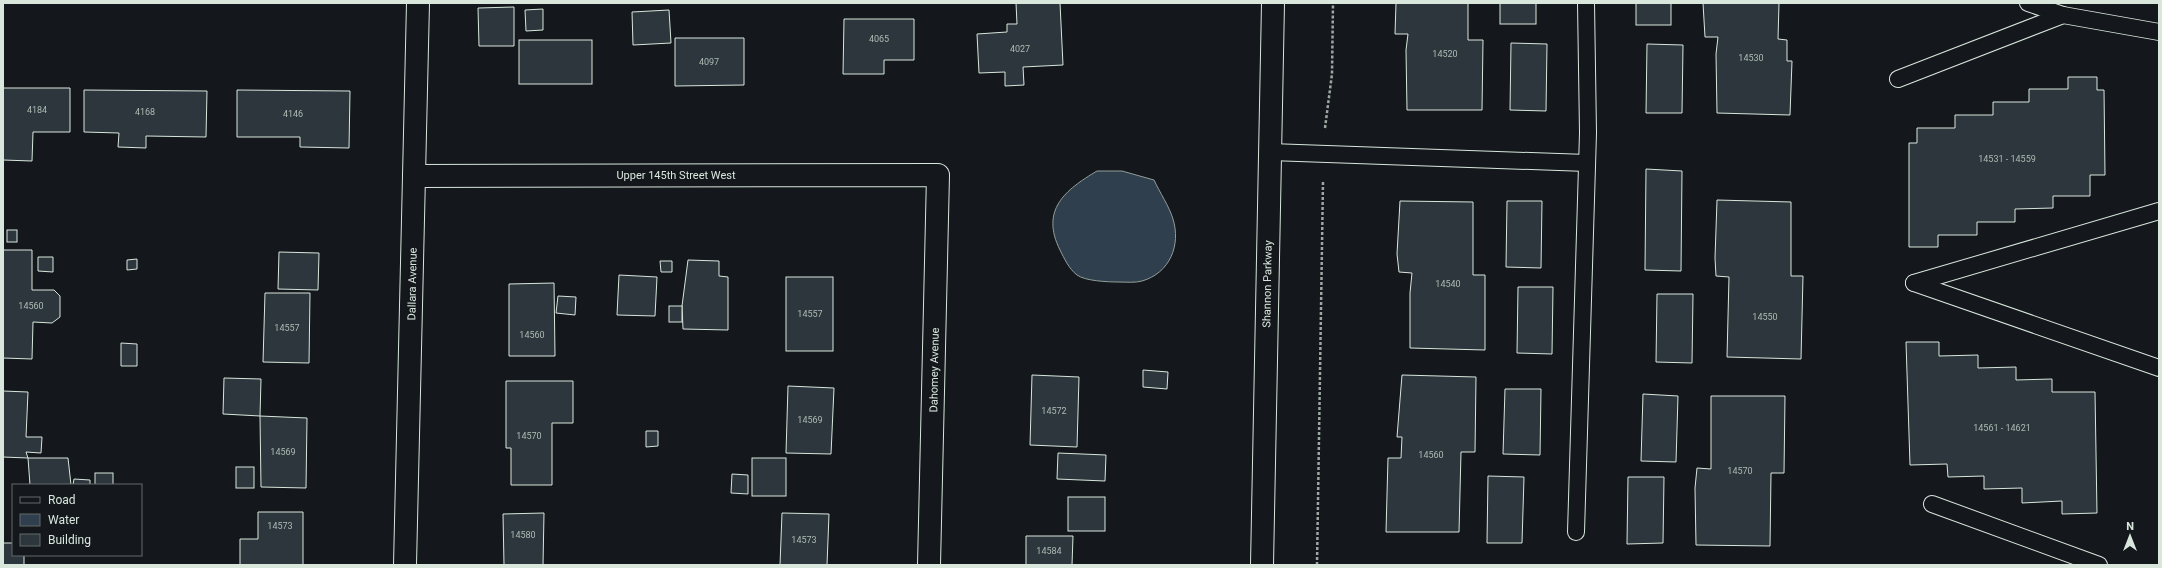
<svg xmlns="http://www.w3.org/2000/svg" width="2162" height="568" viewBox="0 0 2162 568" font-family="Roboto,sans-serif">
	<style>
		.water { fill: #2f3f4d; stroke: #939e99 }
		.building { fill: #2c363c; stroke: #d8e6dc }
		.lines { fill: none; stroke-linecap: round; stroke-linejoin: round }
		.lane-casing { stroke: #d8e6dc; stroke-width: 18 }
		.street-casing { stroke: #d8e6dc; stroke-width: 24 }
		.secondary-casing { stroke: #d8e6dc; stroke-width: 24 }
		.path { stroke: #9da8a2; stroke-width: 2.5; stroke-dasharray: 3 2; stroke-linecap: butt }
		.lane { stroke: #14181c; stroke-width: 16 }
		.street { stroke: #14181c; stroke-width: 22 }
		.secondary { stroke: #14181c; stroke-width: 22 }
		.labels { text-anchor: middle; stroke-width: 3; stroke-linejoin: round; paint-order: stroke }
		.number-label { font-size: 9px; fill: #adbab4 }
		.street-label { font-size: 11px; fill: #d8e6dc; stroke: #14181c }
	</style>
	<rect width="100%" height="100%" fill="#14181c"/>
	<!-- water -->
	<path class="water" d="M1097,171H1122L1154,180C1160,193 1169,206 1173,219C1181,245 1170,273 1142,281C1135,283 1126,282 1118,282C1108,282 1085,281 1077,275C1069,269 1064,258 1060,250C1040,210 1065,190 1097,171Z"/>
	<!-- building -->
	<g class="building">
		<polygon points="1016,3 1060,3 1063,65 1023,67 1024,85 1005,86 1005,72 979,73 977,34 1007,32 1007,24 1017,24"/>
		<polygon points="1396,3 1468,3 1468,40 1483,40 1482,110 1407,110 1406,50 1408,34 1395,34"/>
		<rect x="1500" y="3" width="36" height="21"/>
		<rect x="1636" y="3" width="35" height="22"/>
		<polygon points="1703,3 1779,3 1778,39 1787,40 1787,61 1792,61 1790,115 1717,113 1716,54 1718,37 1705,37"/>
		<polygon points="514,7 514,46 479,46 478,8"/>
		<polygon points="543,9 543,30 526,31 525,10"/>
		<polygon points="669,10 671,43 633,45 632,12"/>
		<polygon points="844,19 914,19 914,60 884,60 884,74 843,74"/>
		<polygon points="675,38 744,38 744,85 675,86"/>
		<rect x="519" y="40" width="73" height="44"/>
		<polygon points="1511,43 1547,44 1546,111 1510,110"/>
		<polygon points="1647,44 1683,45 1682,113 1646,113"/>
		<polygon points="2068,77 2097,77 2097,90 2104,90 2105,175 2090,175 2090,196 2053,196 2053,208 2015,209 2015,222 1977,222 1977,235 1938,235 1938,247 1909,247 1909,143 1917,143 1917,128 1955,128 1955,115 1993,115 1993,102 2029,102 2029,89 2068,89"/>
		<polygon points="3,88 70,88 70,132 33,132 32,161 3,160"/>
		<polygon points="84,90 207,91 206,137 146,136 146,148 118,147 119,133 84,132"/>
		<polygon points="237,90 350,91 349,148 300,147 300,137 237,137"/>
		<polygon points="1646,169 1682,171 1681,271 1645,270"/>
		<polygon points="1717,200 1791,202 1791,276 1803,276 1801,359 1727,357 1729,277 1716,276 1715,258"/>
		<polygon points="1400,201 1473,202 1473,275 1485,275 1485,350 1410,348 1410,293 1412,273 1399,272 1397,254"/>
		<polygon points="1507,201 1542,201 1541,268 1506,267"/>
		<rect x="7" y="230" width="10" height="12"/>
		<polygon points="3,250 32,250 32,290 54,290 60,296 60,317 52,323 33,322 32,359 3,358"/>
		<polygon points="279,252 319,253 318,290 278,289"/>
		<polygon points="38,257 53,257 53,272 38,271"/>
		<polygon points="137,259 137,269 127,270 127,260"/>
		<polygon points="688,260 719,261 719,276 728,277 728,330 683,329 682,306"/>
		<polygon points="660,261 672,261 672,272 661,272"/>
		<polygon points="619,275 657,277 655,316 617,315"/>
		<rect x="786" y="277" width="47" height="74"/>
		<polygon points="554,283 555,356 509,356 509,284"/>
		<polygon points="1518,287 1553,287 1552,354 1517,353"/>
		<polygon points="265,293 310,293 309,363 263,362"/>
		<polygon points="1657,294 1693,294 1692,363 1656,362"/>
		<polygon points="558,296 576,297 575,315 556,313"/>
		<rect x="669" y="306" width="13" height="16"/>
		<polygon points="1906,342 1939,342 1939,356 1978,355 1978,368 2016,367 2016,380 2052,379 2052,392 2095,392 2097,513 2062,514 2062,501 2022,503 2022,488 1984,489 1984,476 1948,477 1947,464 1910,465"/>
		<polygon points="121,343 137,344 137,366 121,366"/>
		<polygon points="1143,370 1168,372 1167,389 1143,387"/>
		<polygon points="1032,375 1079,377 1077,447 1030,445"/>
		<polygon points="1402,375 1476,377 1475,452 1461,452 1459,532 1386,532 1388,458 1401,458 1402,437 1397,437"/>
		<polygon points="224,378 261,379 260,416 223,414"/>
		<polygon points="506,381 573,381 573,423 552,423 552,485 511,485 511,448 506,448"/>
		<polygon points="788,386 834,388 831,454 786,453"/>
		<polygon points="1505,389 1541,389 1540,455 1503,454"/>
		<polygon points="3,391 28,392 26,437 42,437 41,453 26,452 28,458 3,457"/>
		<polygon points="1643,394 1678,396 1676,462 1641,461"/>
		<polygon points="1711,396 1785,396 1784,473 1771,473 1770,546 1696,545 1695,488 1697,468 1711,469"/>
		<polygon points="260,416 307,418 306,488 261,487"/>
		<polygon points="646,431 658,431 658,446 646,447"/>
		<polygon points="1058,453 1106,455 1105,481 1057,479"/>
		<polygon points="28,458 68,458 71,485 30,485"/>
		<rect x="752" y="458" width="34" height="38"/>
		<rect x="236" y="467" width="18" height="21"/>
		<rect x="95" y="473" width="18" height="12"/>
		<polygon points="732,474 748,475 748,494 731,493"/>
		<polygon points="1488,476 1524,477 1522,543 1487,543"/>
		<polygon points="1628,477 1664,477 1663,543 1627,544"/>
		<polygon points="74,479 90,480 90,485 73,485"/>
		<rect x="1068" y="497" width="37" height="34"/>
		<polygon points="258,512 303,512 303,565 240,565 240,539 258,539"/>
		<polygon points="544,513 543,565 504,565 503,514"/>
		<polygon points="782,513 829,514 827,565 780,565"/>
		<polygon points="1026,536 1073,536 1072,565 1026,565"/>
		<polygon points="3,543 13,543 13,555 24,555 24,565 3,565"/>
	</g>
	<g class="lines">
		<defs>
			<g id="lane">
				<polyline points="2028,3 2063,15 2159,32"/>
				<polyline points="1898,79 2063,15"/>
				<polyline points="1270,152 1587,163"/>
				<polyline points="1914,283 2159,368"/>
				<polyline points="1914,283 2159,211"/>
				<polyline points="1932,504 2099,565"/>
				<polyline points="1576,532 1588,133 1586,3"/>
			</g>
			<g id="street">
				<polyline points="414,176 938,175 929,565"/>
				<polyline points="405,565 418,3"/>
			</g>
			<polyline id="secondary" points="1262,565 1273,3"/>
		</defs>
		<!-- lane casing -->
		<use href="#lane" class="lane-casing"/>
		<!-- street casing -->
		<use href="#street" class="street-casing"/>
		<!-- secondary casing -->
		<use href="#secondary" class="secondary-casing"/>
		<!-- path -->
		<g class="path">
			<polyline points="1325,128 1332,74 1333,3"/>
			<polyline points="1317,565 1323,181"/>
		</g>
		<!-- lane -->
		<use href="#lane" class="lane"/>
		<!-- street -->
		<use href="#street" class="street"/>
		<!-- secondary -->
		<use href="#secondary" class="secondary"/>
	</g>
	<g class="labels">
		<!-- number labels -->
		<g class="number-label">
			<text x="879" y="42">4065</text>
			<text x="1020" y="52">4027</text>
			<text x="1445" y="57">14520</text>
			<text x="1751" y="61">14530</text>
			<text x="709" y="65">4097</text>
			<text x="37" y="113">4184</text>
			<text x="145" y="115">4168</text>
			<text x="293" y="117">4146</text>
			<text x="2007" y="162">14531 - 14559</text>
			<text x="1448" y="287">14540</text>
			<text x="31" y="309">14560</text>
			<text x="810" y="317">14557</text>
			<text x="1765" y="320">14550</text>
			<text x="287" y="331">14557</text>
			<text x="532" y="338">14560</text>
			<text x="1054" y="414">14572</text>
			<text x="810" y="423">14569</text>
			<text x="2002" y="431">14561 - 14621</text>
			<text x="529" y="439">14570</text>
			<text x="283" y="455">14569</text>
			<text x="1431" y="458">14560</text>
			<text x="1740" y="474">14570</text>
			<text x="280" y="529">14573</text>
			<text x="523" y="538">14580</text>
			<text x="804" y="543">14573</text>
			<text x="1049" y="554">14584</text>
		</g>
		<!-- street labels -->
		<g class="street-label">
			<text x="676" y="179">Upper 145th Street West</text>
			<text transform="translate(412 284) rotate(-89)" y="4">Dallara Avenue</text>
			<text transform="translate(1267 284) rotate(-89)" y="4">Shannon Parkway</text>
			<text transform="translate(934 370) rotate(-89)" y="4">Dahomey Avenue</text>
		</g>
	</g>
	<!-- border -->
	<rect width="2162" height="568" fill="none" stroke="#d8e6dc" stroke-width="8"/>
	<!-- legend -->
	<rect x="12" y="484" width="130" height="72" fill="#14181c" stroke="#626a69"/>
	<rect x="20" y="497" width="20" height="6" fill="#14181c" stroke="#626a69"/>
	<text x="48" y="504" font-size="12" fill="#d8e6dc">Road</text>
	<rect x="20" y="514" width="20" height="12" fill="#2f3f4d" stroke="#626a69"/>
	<text x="48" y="524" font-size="12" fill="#d8e6dc">Water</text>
	<rect x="20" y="534" width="20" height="12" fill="#2c363c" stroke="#626a69"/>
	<text x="48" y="544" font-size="12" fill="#d8e6dc">Building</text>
	<!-- north arrow -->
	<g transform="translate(2130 536)" stroke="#14181c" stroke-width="3" paint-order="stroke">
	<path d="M0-3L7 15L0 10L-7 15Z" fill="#d8e6dc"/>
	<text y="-6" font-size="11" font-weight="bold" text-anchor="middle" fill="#d8e6dc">N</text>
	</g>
</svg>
